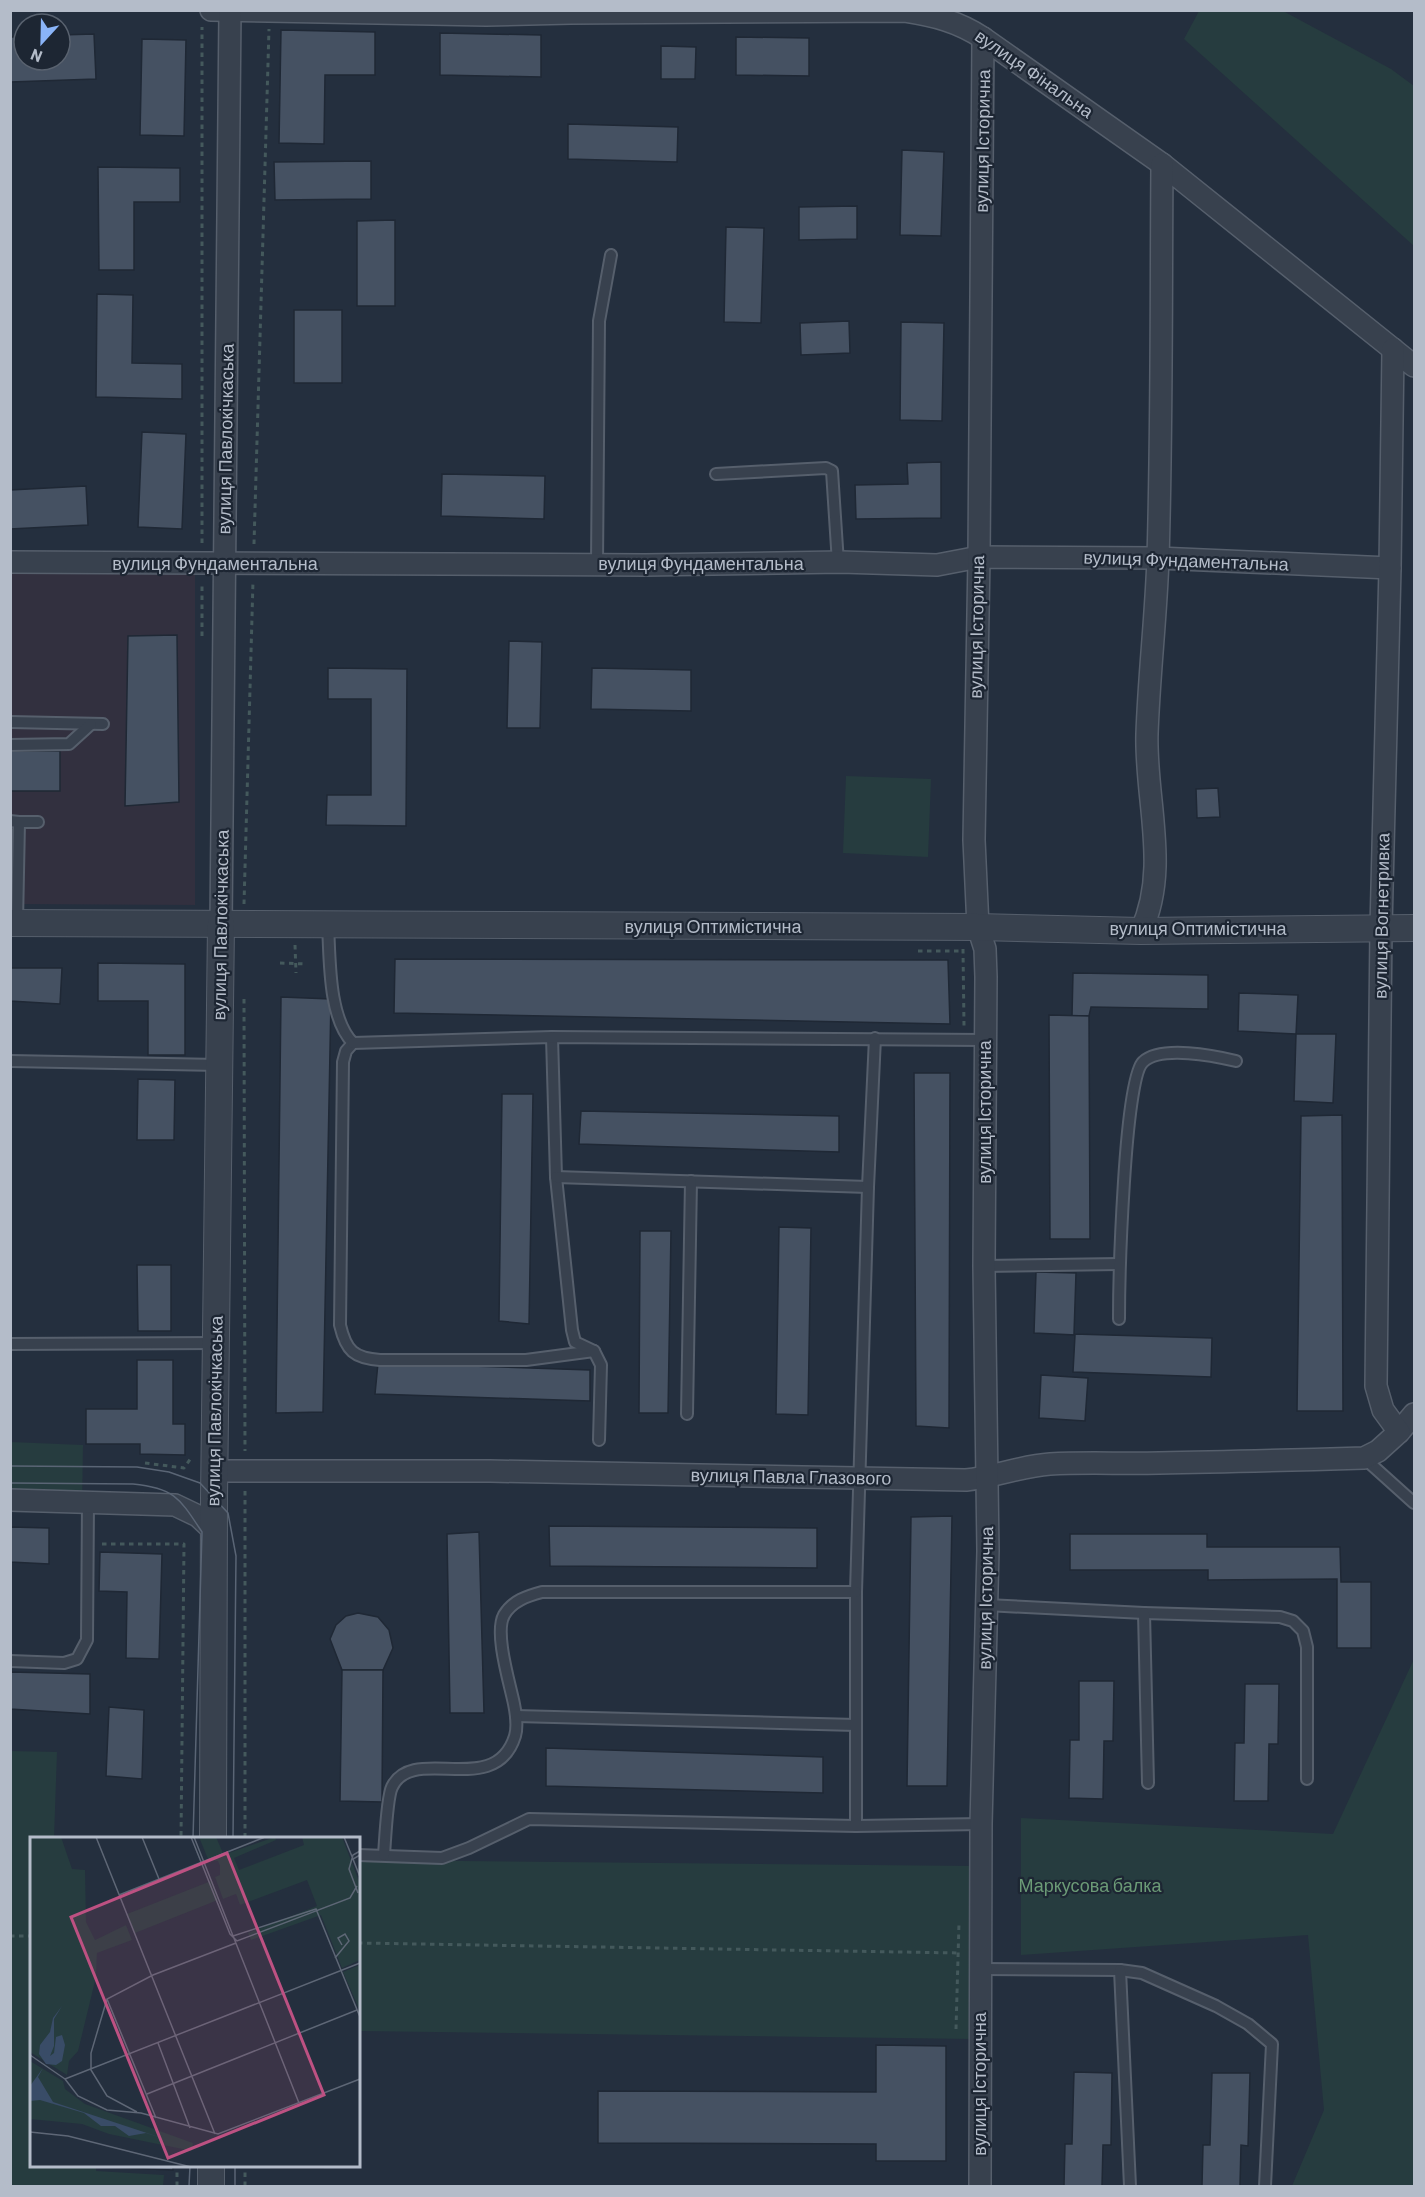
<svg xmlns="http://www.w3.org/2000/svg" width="1425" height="2197" viewBox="0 0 1425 2197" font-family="Barlow,sans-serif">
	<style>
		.medical { fill: #32303f }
		.green { fill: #263c3f }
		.building { fill: #455162; stroke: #1f2835; stroke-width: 1.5 }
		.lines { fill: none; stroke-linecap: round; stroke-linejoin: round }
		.service-casing { stroke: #565f6c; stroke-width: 14 }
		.minor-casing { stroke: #565f6c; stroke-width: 24 }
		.tertiary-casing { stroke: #565f6c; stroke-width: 28 }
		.path { stroke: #44595c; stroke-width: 3; stroke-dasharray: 4.5 4.5; stroke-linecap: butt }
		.service { stroke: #38414e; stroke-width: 10 }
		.minor { stroke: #38414e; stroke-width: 21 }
		.tertiary { stroke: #38414e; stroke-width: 26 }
		.tram { stroke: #5a6575; stroke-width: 1.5 }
		.labels { text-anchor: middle; stroke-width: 4.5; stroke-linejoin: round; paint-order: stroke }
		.street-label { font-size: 18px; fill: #b4bcc9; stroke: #1d2633 }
		.park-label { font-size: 18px; fill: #6b9a76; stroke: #1d2633 }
		.inset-road { fill: none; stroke: #5e6776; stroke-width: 1.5 }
		.view { fill: #bd5182; fill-opacity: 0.15; stroke: #bd5182; stroke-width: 3 }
		.inset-edge { fill: none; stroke: #b4bcc9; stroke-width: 3 }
	</style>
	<rect width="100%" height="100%" fill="#242f3e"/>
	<!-- medical -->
	<polygon class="medical" points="11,572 195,573 195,905 11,904"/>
	<!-- green -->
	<g class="green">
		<polygon points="1199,11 1283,11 1391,69 1414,86 1414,246 1184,39"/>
		<polygon points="846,776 931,779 928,857 843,853"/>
		<polygon points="11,1442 83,1445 82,1510 11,1509"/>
		<polygon points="1414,1659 1414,2186 1292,2186 1324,2110 1308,1935 1021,1955 1021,1818 1333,1834"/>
		<polygon points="11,1751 57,1752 54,1838 32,1838 32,2166 96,2166 96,2171 164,2175 163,2186 11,2186"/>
		<polygon points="359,1860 975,1866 973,2039 359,2031"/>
	</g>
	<!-- building -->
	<g class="building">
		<polygon points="281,30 375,32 375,75 325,75 324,144 279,143"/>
		<polygon points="440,33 541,35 541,77 440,75"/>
		<polygon points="94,34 96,79 10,82 10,37 24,37 24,60 60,60 60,35"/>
		<polygon points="736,37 809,38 809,76 736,75"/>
		<polygon points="142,39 186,40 184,136 140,135"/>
		<polygon points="661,46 696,47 695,79 661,79"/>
		<polygon points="568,124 678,127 677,162 568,159"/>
		<polygon points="902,150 944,152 941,236 900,235"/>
		<polygon points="371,161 371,199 275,200 274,162"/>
		<polygon points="98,167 180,168 180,202 134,202 134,270 99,270"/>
		<polygon points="857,206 857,239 799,240 799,207"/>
		<polygon points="395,220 395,306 357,306 357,221"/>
		<polygon points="726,227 764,228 761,323 724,322"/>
		<polygon points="97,294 133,295 132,363 182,364 182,399 96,397"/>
		<rect x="294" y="310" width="48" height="73"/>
		<polygon points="849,321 850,353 801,355 800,323"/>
		<polygon points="901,322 944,323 942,421 900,420"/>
		<polygon points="142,432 186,434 182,529 138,527"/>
		<polygon points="941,462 941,518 856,519 855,485 908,484 907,463"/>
		<polygon points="442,474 545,476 544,519 441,516"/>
		<polygon points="86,486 88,525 10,529 10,490"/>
		<polygon points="177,635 179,802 125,806 128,636"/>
		<polygon points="509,641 542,642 540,728 507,728"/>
		<polygon points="328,668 407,669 406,826 326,825 327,795 371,795 371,699 328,699"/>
		<polygon points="592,668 691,670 691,711 591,709"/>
		<rect x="10" y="751" width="50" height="40"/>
		<polygon points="1218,788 1220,817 1197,818 1196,789"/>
		<polygon points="395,959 948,960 950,1024 394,1013"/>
		<polygon points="98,963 185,964 185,1055 148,1055 148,1001 98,1001"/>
		<polygon points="10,968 62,968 60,1004 10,1001"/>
		<polygon points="1073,973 1208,975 1208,1009 1091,1007 1089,1016 1072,1016"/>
		<polygon points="1239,993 1298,995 1296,1034 1238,1031"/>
		<polygon points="281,997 331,999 323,1412 276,1413"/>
		<polygon points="1049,1015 1089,1016 1090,1239 1050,1239"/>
		<polygon points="1296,1034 1336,1034 1333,1103 1294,1101"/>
		<polygon points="914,1073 950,1073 949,1428 916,1426"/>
		<polygon points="138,1079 175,1080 174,1140 137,1140"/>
		<polygon points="502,1094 533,1094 529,1324 499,1321"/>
		<polygon points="581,1111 839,1116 839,1152 579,1144"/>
		<polygon points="1342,1115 1343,1411 1297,1411 1301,1116"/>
		<polygon points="779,1227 811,1228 808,1415 776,1414"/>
		<polygon points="640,1231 671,1231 668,1413 639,1413"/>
		<polygon points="137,1265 171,1265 171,1331 138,1331"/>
		<polygon points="1036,1272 1076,1273 1074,1334 1212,1338 1211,1377 1073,1372 1075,1335 1034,1333"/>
		<polygon points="137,1360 173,1360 173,1424 185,1424 185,1455 140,1454 140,1444 86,1444 86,1409 137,1409"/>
		<polygon points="378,1363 590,1370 590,1401 375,1394"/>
		<polygon points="1041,1375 1088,1378 1085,1421 1039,1418"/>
		<polygon points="952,1516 947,1786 907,1786 911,1517"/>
		<polygon points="549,1526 817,1528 817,1568 550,1566"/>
		<polygon points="10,1527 49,1528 49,1564 10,1562"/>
		<polygon points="479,1532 484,1713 450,1713 447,1534"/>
		<polygon points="1070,1534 1207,1534 1207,1547 1340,1547 1341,1582 1371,1582 1371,1648 1337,1648 1337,1579 1208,1580 1208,1570 1070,1570"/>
		<polygon points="100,1552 162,1554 159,1659 126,1658 127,1592 99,1591"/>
		<polygon points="358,1613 378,1617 389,1630 393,1648 383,1670 342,1670 330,1639 336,1625 346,1616"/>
		<polygon points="342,1670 383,1670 382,1802 340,1801"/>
		<polygon points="10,1672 90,1674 90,1714 10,1709"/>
		<polygon points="1079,1681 1114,1681 1113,1741 1104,1741 1103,1799 1069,1798 1070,1740 1079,1740"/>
		<polygon points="1245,1684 1279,1684 1278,1744 1269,1744 1268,1801 1234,1801 1235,1743 1244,1743"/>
		<polygon points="109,1707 144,1710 142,1779 106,1776"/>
		<polygon points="546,1748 823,1757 823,1793 546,1786"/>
		<polygon points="876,2045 946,2046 946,2161 876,2161 876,2144 598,2143 598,2091 876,2092"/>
		<polygon points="1074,2072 1112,2073 1111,2145 1103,2145 1102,2186 1064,2186 1065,2144 1072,2144"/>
		<polygon points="1212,2073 1250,2073 1248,2146 1241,2145 1240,2186 1202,2186 1203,2145 1210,2145"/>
		<polygon points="100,2166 173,2166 173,2170 100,2167"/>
		<rect x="271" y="2166" width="52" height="2"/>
	</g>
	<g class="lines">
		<defs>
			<g id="service">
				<polyline points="716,474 826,468 832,471 838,563"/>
				<polyline points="597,564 599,321 611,255"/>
				<polyline points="10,722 103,724"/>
				<polyline points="10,745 69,744 91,724"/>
				<polyline points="10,821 19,822 17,923"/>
				<polyline points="19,822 38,822"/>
				<path d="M328,925C330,958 328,1018 353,1043L346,1051L343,1062L340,1325C346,1351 354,1358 380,1360H526L594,1351"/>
				<polyline points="552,1037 556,1177 572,1330 575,1342 594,1351 601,1365 599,1440"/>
				<polyline points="353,1043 552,1037 985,1040"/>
				<polyline points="10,1061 219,1065"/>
				<polyline points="556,1177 868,1187"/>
				<polyline points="984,1266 1119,1264"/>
				<path d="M1119,1319C1119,1283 1124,1079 1143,1062C1161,1045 1215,1056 1236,1061"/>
				<polyline points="10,1344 216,1343"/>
				<polyline points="687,1414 691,1181"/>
				<polyline points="1364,1458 1414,1503"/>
				<polyline points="986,1605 1144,1613 1280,1617 1293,1621 1303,1631 1307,1647 1307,1779"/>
				<polyline points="1144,1613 1148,1783"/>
				<polyline points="10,1661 64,1663 77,1659 87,1640 88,1502"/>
				<polyline points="516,1716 856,1725"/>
				<polyline points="856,1826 856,1592 868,1187 875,1038"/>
				<polyline points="358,1855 442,1858 469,1848 529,1819 856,1826 981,1824"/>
				<path d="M384,1855C385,1842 387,1797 392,1787C413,1743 495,1800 515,1736C518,1726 516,1714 514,1704C510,1684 494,1633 504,1615C512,1601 527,1596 542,1592H856"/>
				<polyline points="980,1969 1120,1970 1142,1973 1216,2006 1248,2024 1272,2044 1265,2186"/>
				<polyline points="1120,1970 1130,2186"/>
			</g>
			<g id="minor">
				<path d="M211,10L486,15L571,13L904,11C935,16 957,21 983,38L1162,164L1414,366"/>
				<polyline points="10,562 645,565 841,562 937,565 979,557 1158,558 1390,568"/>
				<polyline points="221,924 230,11"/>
				<path d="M1141,931C1170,869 1145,799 1147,734C1149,675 1156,617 1158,558C1162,427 1161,295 1162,164"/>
				<polyline points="1399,1432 1414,1414"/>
				<path d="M215,1471H490L966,1480C994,1477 1021,1466 1050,1464C1086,1462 1123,1464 1159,1463C1228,1462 1296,1460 1364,1458L1378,1451L1399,1432L1383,1410L1376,1386L1381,928L1390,568L1393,349"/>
				<polyline points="10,1500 175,1505 198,1516 214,1531"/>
				<polyline points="980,2186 981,1824 988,1551 984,1266 986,977 985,949 978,927 974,840 979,557 983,38"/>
			</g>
			<g id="tertiary">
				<polyline points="10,923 978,927 1141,931 1414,928"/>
				<polyline points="213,1838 214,1498 221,924"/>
				<polyline points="211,2186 211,2166"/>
			</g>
		</defs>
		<!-- service casing -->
		<use href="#service" class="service-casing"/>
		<!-- minor casing -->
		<use href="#minor" class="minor-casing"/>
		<!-- tertiary casing -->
		<use href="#tertiary" class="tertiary-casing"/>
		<!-- path -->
		<g class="path">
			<polyline points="202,543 202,27"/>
			<polyline points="254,544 269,29"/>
			<polyline points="202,636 202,582"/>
			<polyline points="244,904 253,581"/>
			<polyline points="295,945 296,973"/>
			<polyline points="963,949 964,1026"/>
			<polyline points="918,951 963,951"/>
			<polyline points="280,963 306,964"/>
			<polyline points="244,999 245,1451"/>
			<polyline points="145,1463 184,1468 191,1458"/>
			<polyline points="245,1491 245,1838"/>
			<polyline points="102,1544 184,1544 181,1838"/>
			<polyline points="10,1936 32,1936"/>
			<polyline points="358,1943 960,1953"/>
			<polyline points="956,2029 959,1923"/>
			<polyline points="177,2186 177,2166"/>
			<polyline points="245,2186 245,2166"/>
		</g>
		<!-- service -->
		<use href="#service" class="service"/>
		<!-- minor -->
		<use href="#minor" class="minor"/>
		<!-- tertiary -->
		<use href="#tertiary" class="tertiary"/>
		<!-- tram -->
		<g class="tram">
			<polyline points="10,1466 137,1467 169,1472 200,1483 228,1513 236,1556 233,1838"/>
			<path d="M10,1483L133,1484C175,1488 180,1499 202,1532L193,1838"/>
			<polyline points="235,2166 235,2186"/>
			<polyline points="189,2186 190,2166"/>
		</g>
	</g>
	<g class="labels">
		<!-- street labels -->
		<g class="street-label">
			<text transform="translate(1034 74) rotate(35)" y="6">вулиця Фінальна</text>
			<text transform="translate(983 141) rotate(-89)" y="6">вулиця Історична</text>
			<text transform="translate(226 439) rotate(-89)" y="6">вулиця Павлокічкаська</text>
			<text transform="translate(1186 561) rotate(2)" y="6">вулиця Фундаментальна</text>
			<text x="215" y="570">вулиця Фундаментальна</text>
			<text x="701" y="570">вулиця Фундаментальна</text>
			<text transform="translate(977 627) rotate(-89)" y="6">вулиця Історична</text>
			<text transform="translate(1382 916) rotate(-89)" y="6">вулиця Вогнетривка</text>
			<text transform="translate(221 925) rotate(-89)" y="6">вулиця Павлокічкаська</text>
			<text x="713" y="933">вулиця Оптимістична</text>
			<text x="1198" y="935">вулиця Оптимістична</text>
			<text transform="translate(985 1112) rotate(-90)" y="6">вулиця Історична</text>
			<text transform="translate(215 1411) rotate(-89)" y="6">вулиця Павлокічкаська</text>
			<text transform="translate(791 1477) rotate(1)" y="6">вулиця Павла Глазового</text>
			<text transform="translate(986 1598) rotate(-89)" y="6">вулиця Історична</text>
			<text transform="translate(980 2084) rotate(-90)" y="6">вулиця Історична</text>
		</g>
		<!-- park labels -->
		<g class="park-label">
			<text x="1090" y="1892">Маркусова балка</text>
		</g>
	</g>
	<!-- overview -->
	<g transform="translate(30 1837)">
		<rect width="330" height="330" fill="#242f3e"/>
		<path d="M0,0H31L42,32L55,33L56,85L65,103L96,88L102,103L67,116L66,140L48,214L39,224L37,238L0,215ZM169,0H186L193,16L178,22ZM245,0L246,3L204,21L209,33L274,8L272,0H312L330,47V123L312,131L291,78L221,103L218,96L287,69L277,43L210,68L206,57L193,62L185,40L190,38V29L188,24L179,23ZM181,44L188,63L105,96L97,77ZM330,128V174L313,135ZM0,224L33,244L35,252L55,267L163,306L162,314L79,297L52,287L0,282Z" fill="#263c3f"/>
		<path d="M32,169L24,182V209L20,219L24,216L26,200L32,198L35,208L32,224L26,228L16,227L9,217L10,208L20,195L23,181ZM13,231L8,240L23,265L138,303L116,296L99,299L85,289H71L54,276L10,263L0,264V249Z" fill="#394c67"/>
		<path class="inset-road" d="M66,0L185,297M112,0L129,42M161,0L200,97L207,104L320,61L327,49M164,0L269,266M314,0L323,22M330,18L323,22L330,40M328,56L319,32L323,18L330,14M89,58L235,0M203,99L286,72L330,180M305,121L319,104L315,97L308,101L312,108M77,162L61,216V233L77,259L107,275M128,206L160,291M0,218L35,242M35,242L48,259L77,273L111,276L188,297L330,242M35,242L330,126M117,257L327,173M126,281L77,162L123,138L206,106M0,295L38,299L161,330"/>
		<path class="view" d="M197,16L294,258L138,321L41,80Z"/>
		<rect width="330" height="330" class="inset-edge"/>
	</g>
	<!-- border -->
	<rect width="1425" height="2197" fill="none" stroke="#b4bcc9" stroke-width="24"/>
	<!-- north arrow -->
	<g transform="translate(42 42) rotate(202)"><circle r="28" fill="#1d2633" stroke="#59626f" stroke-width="1.5"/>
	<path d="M0-4.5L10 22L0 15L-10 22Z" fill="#8ab4f8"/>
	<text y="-9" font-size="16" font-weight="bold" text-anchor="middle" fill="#b4bcc9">N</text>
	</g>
</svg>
